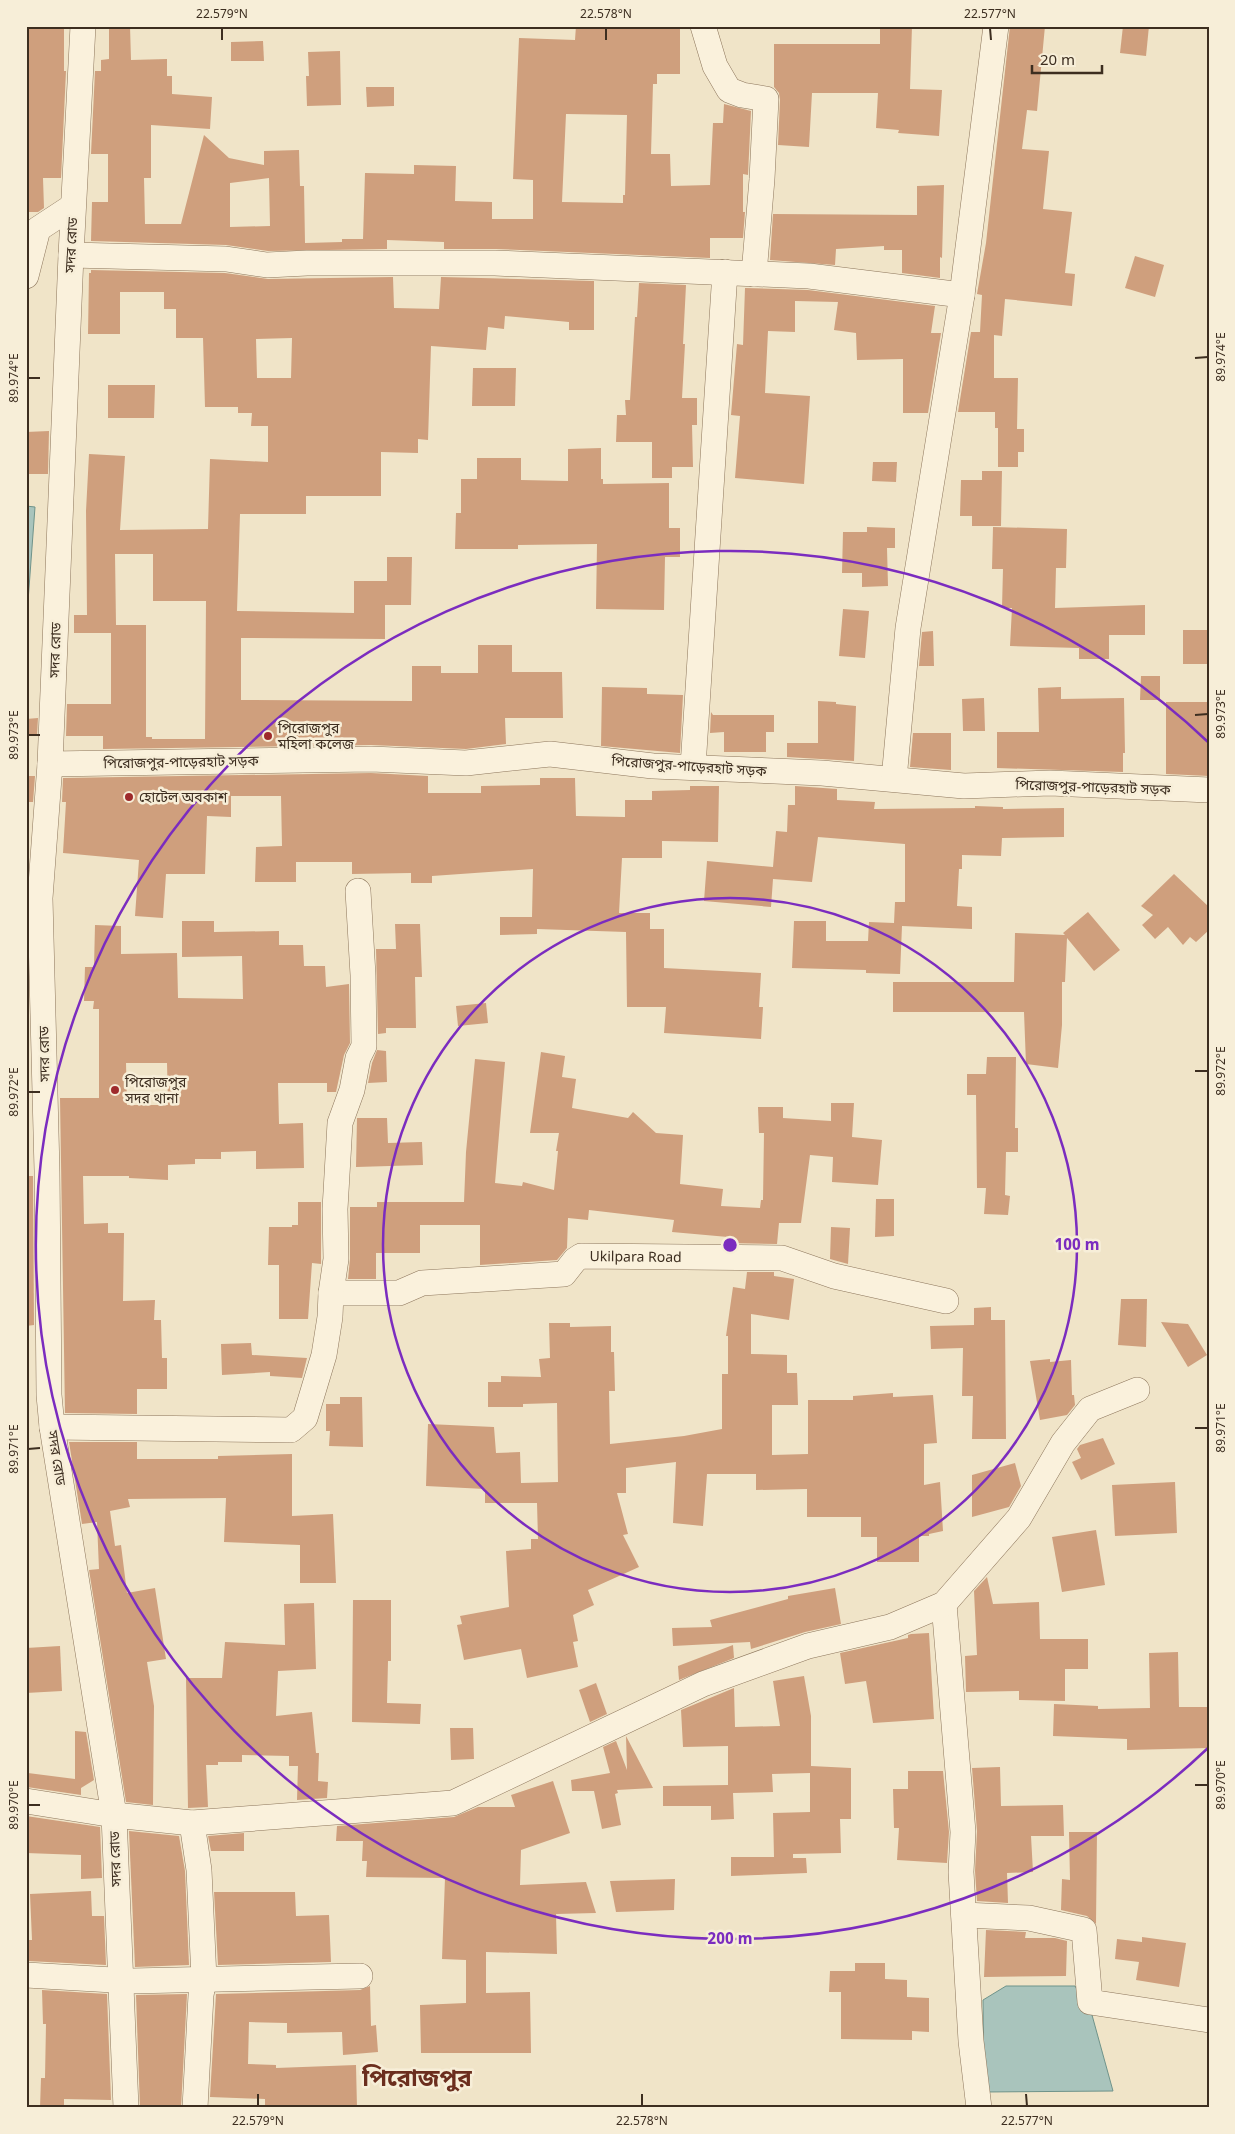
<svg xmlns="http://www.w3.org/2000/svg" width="1235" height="2134" viewBox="0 0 1235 2134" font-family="Georgia,'Noto Sans Bengali',serif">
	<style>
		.water { fill: #a9c4bc; stroke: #6f938a }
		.building { fill: #cf9f7d; fill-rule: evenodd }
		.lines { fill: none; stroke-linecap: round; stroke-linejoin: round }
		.minor-casing { stroke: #8d765c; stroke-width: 26 }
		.minor { stroke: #faf1dc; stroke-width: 25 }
		.ticks { fill: none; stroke: #3d2e20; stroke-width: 2 }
		.ring { fill: none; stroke: #7b2cbf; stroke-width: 2.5 }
		.poi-dot { fill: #9e2a2b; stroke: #f7eed8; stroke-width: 2 }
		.labels { text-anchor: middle; stroke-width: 5; stroke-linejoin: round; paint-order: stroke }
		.street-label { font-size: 14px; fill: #3d2e20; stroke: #f7eed8 }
		.poi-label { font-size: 14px; fill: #3d2e20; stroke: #f7eed8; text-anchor: start }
		.town-label { font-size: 24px; font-weight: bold; fill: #6b2e1e; stroke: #f7eed8 }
		.centre { fill: #7b2cbf; stroke: #f7eed8; stroke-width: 2.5 }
		.ring-label { font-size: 15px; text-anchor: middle; font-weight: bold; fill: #7b2cbf; stroke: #f7eed8; stroke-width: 5; stroke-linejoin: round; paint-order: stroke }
		.neatline { fill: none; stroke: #3d2e20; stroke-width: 2 }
		.ticks-label { font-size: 12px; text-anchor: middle; fill: #3d2e20 }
	</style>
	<rect width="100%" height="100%" fill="#f0e4c8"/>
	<!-- water -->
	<g class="water">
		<polygon points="26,506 35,507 27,615 26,615"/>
		<polygon points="1006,1986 1075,1986 1092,2015 1113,2091 984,2092 983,2000"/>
	</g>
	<!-- building -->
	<g class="building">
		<polygon points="26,26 64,26 64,71 66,71 61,178 43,178 44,208 38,212 26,212"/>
		<path d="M109,26H130L131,60L167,59V76H172V94L212,97L210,129L151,125V178H144L145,224H181L204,135L229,158L264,165V151L299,150L300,186H304L305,243L342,242V239H363L365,173L414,174V165L456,166L455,201L492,202V219H533V180L513,179L519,38L575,40L576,26H680V74H657V84H653L651,154H670L671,186L710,185L713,123H723L724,104L751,111L748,175L743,174V212H745L743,238H710V258L496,249H444V242L387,240V249L268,251L226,245L91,241L92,202H108V154H91L95,71H101V60L109,59ZM566,114L627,115L625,195H623V203L562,202ZM269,178L270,226L230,227V183Z"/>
		<polygon points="880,26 912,26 910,89 942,90 939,136 898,133 899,130 876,128 878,93 812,93 809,147 778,145 780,100 779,93 774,87 774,44 880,44"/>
		<polygon points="1010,26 1045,26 1037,111 1027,110 1022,149 1049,151 1043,209 1072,212 1065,273 1075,274 1072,306 1005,299 1002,336 994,335 994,378 1018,378 1017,429 1024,429 1024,452 1018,452 1018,467 998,467 998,428 995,428 995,412 958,412 971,332 980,332 982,295 977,294 986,243"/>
		<polygon points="1123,26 1149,26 1146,56 1120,53"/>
		<polygon points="263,41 264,61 231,61 231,42"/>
		<polygon points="340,51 341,105 307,106 306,76 309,76 308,52"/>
		<polygon points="366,87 394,87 394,106 367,107"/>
		<polygon points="944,185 942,258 940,257 940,278 902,273 902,250 884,250 884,246 836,249 835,265 770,260 773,214 917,215 917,186"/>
		<polygon points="1135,256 1164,265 1155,297 1125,288"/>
		<path d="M91,270L225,273L268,279L393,277L394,308L439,309L441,277L594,281V330H569V322L505,316L504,329L488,327L486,350L431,346L428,440L418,439V453L381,452V496H306V514H240L237,611L354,613V581H387V557H412L411,605H385V639L241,638V700L412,701V666H441V673H478V645H512V672H562L563,718H505L506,744L466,749L371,745L103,749V736H66L67,704H111V633H74V615H87L86,511L89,454L125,456L120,530L208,529L210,459L268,462V426H251L252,413H238V407H205L203,338H176V309H164V292H120V334H88L89,273H91ZM292,338L291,378H257L256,339ZM115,554H153V601H206L205,739H152V737H146V625H116Z"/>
		<polygon points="639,283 686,285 683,344 685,344 682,398 697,398 697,425 692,425 693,467 672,467 672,478 652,478 652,442 616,442 617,415 626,415 625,400 630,400 635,317 637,317"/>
		<polygon points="745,288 808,290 935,306 931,333 941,333 928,413 903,413 903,359 857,360 856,333 834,330 838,302 795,301 795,332 768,331 765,393 810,396 804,484 735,478 740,416 731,415 737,344 743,345"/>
		<polygon points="473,368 516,368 515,406 472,406"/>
		<polygon points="108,385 155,385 154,418 108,418"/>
		<polygon points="49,431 48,474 26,474 26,432"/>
		<polygon points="601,448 601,479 603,479 603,484 669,483 669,528 680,528 680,557 665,557 664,610 596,609 597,544 518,545 518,549 455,549 456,513 461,513 461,479 477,479 477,458 521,458 521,480 568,481 568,449"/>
		<polygon points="873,462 897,462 896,482 872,481"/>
		<polygon points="982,471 1002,471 1001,526 972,526 972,516 960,516 961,480 982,480"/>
		<polygon points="867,527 895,528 895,548 887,548 888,586 862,587 862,573 842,573 843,532 867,532"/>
		<polygon points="993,527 1067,529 1066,568 1056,568 1055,608 1145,605 1145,635 1109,635 1109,659 1079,659 1079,648 1010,646 1012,608 1002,608 1003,569 992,569"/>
		<polygon points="843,609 869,611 865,658 839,656"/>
		<rect x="1183" y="630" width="26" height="34"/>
		<polygon points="933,631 934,666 919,666 922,632"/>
		<polygon points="1141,676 1160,676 1160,700 1140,700"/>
		<polygon points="602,687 647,688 647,694 683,695 680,753 601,746"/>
		<polygon points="1061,687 1061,699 1124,698 1125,753 1123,753 1123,772 997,768 997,732 1039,732 1038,688"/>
		<polygon points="984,698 985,731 963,731 962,699"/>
		<polygon points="818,701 836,702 836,704 856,706 854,761 787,757 787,743 818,743"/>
		<polygon points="1166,702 1209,702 1209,776 1166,774"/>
		<polygon points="711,712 713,715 774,715 774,732 766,732 766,752 724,752 724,732 710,733"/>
		<polygon points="38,718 37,735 26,735 26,719"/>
		<polygon points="913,733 951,733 951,770 910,767"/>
		<polygon points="371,773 428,776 428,793 481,793 481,786 540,785 540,778 575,778 576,816 625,817 625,800 652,800 652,791 690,790 690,786 719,786 718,842 662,841 662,858 622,858 619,913 650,913 650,929 664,929 664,968 761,973 759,1007 763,1007 761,1039 664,1033 666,1007 627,1007 626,932 537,929 537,934 500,935 500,917 532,917 533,869 432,876 432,883 411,883 411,873 352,874 352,862 296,862 296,882 255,882 256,847 282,846 281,796 231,796 231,817 207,816 205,874 166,874 163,918 135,916 139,860 63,853 66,802 62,802 63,778"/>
		<polygon points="26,776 35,776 33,802 26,802"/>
		<polygon points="795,786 837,789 837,800 875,802 874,809 975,808 975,806 1003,807 1003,809 1064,808 1064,837 1002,838 1001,856 962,855 962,869 959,869 957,906 972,907 972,929 902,926 900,974 866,973 866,970 792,968 794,921 826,921 826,941 868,941 869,922 894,923 895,902 905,902 905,844 818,837 812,882 773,879 771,907 704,901 707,861 773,867 776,831 787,832 788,805 795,805"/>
		<polygon points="1174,874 1209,907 1209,930 1196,942 1190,937 1183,945 1168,927 1155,939 1142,925 1153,915 1141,906"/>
		<polygon points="1088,912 1120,950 1094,971 1067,938 1065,982 1062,982 1062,1025 1058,1068 1026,1064 1024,1012 893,1012 893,982 1014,982 1015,933 1065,935 1063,933"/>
		<path d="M182,921H214V932L279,931V945H303L304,966H325L326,987L349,984L350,1043L344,1055L336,1092H327V1083H278L279,1124L303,1123L304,1168L256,1169V1151L221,1152V1159H195V1164L168,1165V1180L129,1178V1176H83L84,1224L108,1223V1233H124L123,1301L155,1300L154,1320H161L162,1358H167V1389H137V1414L65,1413L60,1098H99V1009H93L94,1001H84L85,967H94L95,925L121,926V954L177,953L178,998L243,999L242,956L182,957ZM126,1063H167L168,1105H127Z"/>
		<polygon points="395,924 420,924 422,977 415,977 416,1028 386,1028 386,1033 378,1034 376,949 396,949"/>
		<polygon points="486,1003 488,1023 458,1026 456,1006"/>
		<polygon points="377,1050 386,1051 387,1082 368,1083 372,1063"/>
		<polygon points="541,1052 565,1056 562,1077 576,1079 572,1108 628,1118 633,1112 656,1133 683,1135 680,1184 723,1189 721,1206 760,1208 761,1200 763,1200 764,1133 759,1133 758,1107 783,1107 783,1118 831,1121 831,1103 854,1103 852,1137 882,1140 878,1185 832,1182 833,1157 810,1155 801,1223 779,1223 777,1244 728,1243 728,1237 672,1232 674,1220 589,1210 588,1220 568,1218 567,1248 557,1260 480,1265 480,1225 420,1225 420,1253 376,1253 376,1279 348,1279 350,1259 350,1207 377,1207 377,1202 464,1202 466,1152 475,1059 505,1062 495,1183 522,1186 523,1182 554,1190 558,1151 556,1151 559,1133 530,1133"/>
		<polygon points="987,1057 1016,1057 1015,1128 1018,1128 1018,1152 1006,1152 1005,1195 1010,1196 1008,1215 984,1214 986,1188 977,1188 976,1095 967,1095 967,1074 986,1074"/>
		<polygon points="357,1118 387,1118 388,1143 422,1142 423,1165 356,1167"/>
		<polygon points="26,1176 33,1176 34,1325 26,1326"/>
		<polygon points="876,1199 894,1199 894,1236 875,1237"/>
		<polygon points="298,1202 321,1202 321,1264 312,1263 308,1319 279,1319 279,1265 268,1265 269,1227 292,1227 292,1225 298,1225"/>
		<polygon points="831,1227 850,1228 848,1264 830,1259"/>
		<polygon points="747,1272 774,1272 774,1276 794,1279 789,1320 751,1314 751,1354 787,1355 787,1373 797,1373 798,1405 772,1405 772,1455 808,1454 808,1400 853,1400 853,1396 893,1393 893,1397 933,1395 937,1443 924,1444 924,1485 940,1482 943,1531 929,1534 929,1536 919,1536 919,1562 877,1562 877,1537 861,1537 861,1517 807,1517 807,1489 756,1490 756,1474 707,1474 703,1526 673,1523 676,1462 626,1468 626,1493 617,1493 628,1534 623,1535 639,1567 588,1590 594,1605 573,1615 578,1641 573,1642 578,1667 527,1678 521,1649 464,1660 457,1625 462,1624 460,1616 509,1607 506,1551 531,1549 531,1539 538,1539 537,1503 485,1503 485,1489 426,1486 428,1424 494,1427 496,1453 520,1452 521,1483 558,1482 557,1403 523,1404 523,1407 488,1407 488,1382 501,1382 501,1376 541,1377 539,1359 550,1358 549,1323 570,1323 570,1327 611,1326 611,1352 614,1352 615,1391 609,1391 610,1444 684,1436 722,1429 722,1374 728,1374 728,1336 726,1336 733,1287 745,1289"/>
		<polygon points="1121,1299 1147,1299 1146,1347 1118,1345"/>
		<polygon points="991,1307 991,1320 1005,1320 1006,1439 972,1439 973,1396 962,1396 963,1348 931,1349 930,1326 974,1325 974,1308"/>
		<polygon points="1161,1322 1188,1324 1207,1355 1188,1367"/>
		<polygon points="251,1343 252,1355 307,1358 302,1378 270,1376 270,1372 222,1375 221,1344"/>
		<polygon points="1050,1359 1050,1362 1071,1360 1072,1395 1074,1395 1075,1405 1067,1415 1040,1420 1030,1361"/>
		<polygon points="340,1397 362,1397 363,1447 329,1446 330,1431 326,1431 326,1404 340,1404"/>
		<polygon points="1103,1438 1115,1464 1081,1480 1072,1462 1081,1458 1077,1449 1080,1445"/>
		<polygon points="69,1442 137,1442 137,1459 218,1459 218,1456 292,1454 292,1516 333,1514 336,1583 300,1583 300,1545 224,1542 226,1498 128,1499 130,1507 110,1511 115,1546 121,1545 127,1593 155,1588 166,1659 147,1662 154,1706 153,1805 126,1802 89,1570 99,1569 97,1522 82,1524"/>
		<polygon points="1015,1463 1021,1486 1009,1507 972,1517 972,1475"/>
		<polygon points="1175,1482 1177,1533 1115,1536 1112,1485"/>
		<polygon points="1096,1530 1105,1585 1062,1592 1052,1537"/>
		<polygon points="987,1577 993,1604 1039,1602 1040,1639 1088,1639 1088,1669 1065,1669 1065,1701 1019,1700 1019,1691 966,1692 965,1656 977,1655 974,1591"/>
		<polygon points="835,1588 841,1624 805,1632 751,1649 750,1642 673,1646 672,1628 712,1627 710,1620 788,1599 788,1596"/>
		<polygon points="353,1600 391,1600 391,1661 388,1661 387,1703 421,1704 420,1724 352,1722"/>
		<polygon points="314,1603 316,1669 278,1671 276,1716 312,1712 316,1753 319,1753 318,1781 328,1782 327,1798 297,1800 298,1766 289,1766 289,1756 242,1755 242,1762 218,1762 218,1765 206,1765 208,1807 188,1808 186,1678 222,1678 225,1642 285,1645 284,1604"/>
		<polygon points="929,1633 934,1719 873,1723 866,1681 845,1684 840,1653 908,1638 908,1635 911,1634"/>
		<polygon points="733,1645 734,1658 679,1680 678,1666"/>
		<polygon points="60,1646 62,1691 26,1693 26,1648"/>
		<polygon points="1178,1652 1179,1707 1209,1707 1209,1748 1127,1750 1127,1739 1053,1736 1054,1704 1098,1706 1098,1709 1150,1708 1149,1653"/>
		<polygon points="804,1676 811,1716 811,1766 851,1768 851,1819 840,1819 841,1853 793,1854 793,1858 806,1858 807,1873 731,1876 731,1857 774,1857 773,1813 810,1812 810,1773 772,1774 773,1792 733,1793 734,1819 711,1820 711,1806 663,1806 663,1786 728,1785 728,1746 683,1747 681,1710 734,1688 735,1727 780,1726 773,1681"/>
		<polygon points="596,1683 607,1714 590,1722 579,1690"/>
		<polygon points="450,1728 473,1728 474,1759 451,1760"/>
		<polygon points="75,1731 86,1732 94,1780 81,1788 81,1795 27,1787 28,1773 75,1779"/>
		<polygon points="626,1736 653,1788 617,1790 618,1793 615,1794 621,1825 602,1829 594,1791 572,1791 571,1780 610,1773 603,1747 616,1741 627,1770"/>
		<polygon points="1000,1767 1001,1806 1063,1805 1064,1836 1031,1836 1033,1872 1007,1873 1008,1903 977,1901 975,1871 977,1831 972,1768"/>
		<polygon points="908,1771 943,1771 949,1832 947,1863 897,1860 899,1828 894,1828 893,1789 908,1789"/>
		<polygon points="553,1781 570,1833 521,1850 520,1885 586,1882 596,1913 556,1914 557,1954 486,1952 486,1993 530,1992 531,2053 421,2053 420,2005 466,2003 466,1960 442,1959 445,1878 366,1877 367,1861 362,1861 363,1841 336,1841 337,1826 454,1817 478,1807 515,1807 511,1795"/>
		<polygon points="26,1816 100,1827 102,1878 81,1879 81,1855 26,1853"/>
		<polygon points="129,1831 179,1836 185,1871 189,1965 135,1967"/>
		<polygon points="1069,1832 1097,1832 1096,1924 1087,1916 1061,1910 1062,1879 1070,1880"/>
		<polygon points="244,1833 244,1851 211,1851 208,1836"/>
		<polygon points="675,1879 674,1910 616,1912 610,1881"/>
		<polygon points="91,1891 92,1916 104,1916 106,1965 28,1961 28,1940 32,1940 30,1894"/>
		<polygon points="214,1892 295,1892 296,1916 329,1915 331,1962 218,1965"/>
		<polygon points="986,1930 1026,1932 1025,1938 1055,1938 1067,1941 1066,1976 984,1977"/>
		<polygon points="1142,1937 1186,1943 1179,1987 1136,1980 1139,1962 1115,1959 1117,1939 1142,1942"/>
		<polygon points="855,1963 885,1963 885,1979 907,1980 907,1997 929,1998 929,2032 912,2031 912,2040 841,2039 841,1992 829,1992 830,1971 855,1971"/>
		<polygon points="370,1986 371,2026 376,2025 378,2052 343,2055 342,2032 287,2033 287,2023 249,2022 248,2064 276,2065 276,2068 356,2065 357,2108 265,2108 265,2099 210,2097 216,1994 360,1990"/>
		<polygon points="42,1990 107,1994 111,2100 64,2099 64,2108 40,2108 41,2078 45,2078 46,2024 43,2024"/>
		<polygon points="187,1994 181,2108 140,2108 136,1995"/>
	</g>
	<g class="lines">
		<defs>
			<g id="minor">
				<polyline points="83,26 71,255 50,764 40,898 47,1171 49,1395 52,1427 114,1815 126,2108"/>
				<polyline points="703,26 715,66 729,90 742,95 766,99 762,179 754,274"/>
				<polyline points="71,255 226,259 267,265 307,263 495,263 809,276 962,295"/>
				<polyline points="26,276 38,229 73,206"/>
				<polyline points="50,764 371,759 466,763 550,754 653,766 822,773 964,786 1050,783 1209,790"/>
				<polyline points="693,767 725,272"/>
				<polyline points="894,779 908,628 962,295 996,26"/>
				<path id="s1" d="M331,1293H399L422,1283L564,1274L575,1260L581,1256L782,1258L834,1276L946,1301"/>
				<polyline points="52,1427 291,1430 305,1418 324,1355 330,1317 331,1293 336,1259 335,1209 340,1123 352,1090 358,1058 364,1046 363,975 358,891"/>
				<polyline points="944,1604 963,1832 961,1872 971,2041 979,2108"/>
				<polyline points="26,1801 114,1815 192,1823 453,1803 703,1684 808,1646 890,1627 944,1604 1019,1518 1063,1443 1090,1409 1137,1390"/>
				<polyline points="192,1823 199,1870 204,1979 201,1995 195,2108"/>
				<polyline points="964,1915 1029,1918 1084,1930 1090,2002 1209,2020"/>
				<polyline points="26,1975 131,1981 360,1976"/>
			</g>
		</defs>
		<!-- minor casing -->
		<use href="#minor" class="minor-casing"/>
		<!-- minor -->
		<use href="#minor" class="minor"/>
	</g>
	<!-- ticks -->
	<path class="ticks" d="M222,28V40M606,28V40M990,28L991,40M1195,358L1208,357M28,378H40M1195,715L1208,714M28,735H40M1195,1071H1208M28,1092H40M1195,1428H1208M28,1449L40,1448M1195,1785H1208M28,1805H40M258,2094V2106M642,2094V2106M1026,2094L1027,2106"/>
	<!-- distance rings -->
	<g class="ring">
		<circle cx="730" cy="1245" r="347"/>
		<path d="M1208 1748A694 694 0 1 1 1208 742"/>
	</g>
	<!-- markers -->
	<g class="poi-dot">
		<circle cx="268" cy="736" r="5"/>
		<circle cx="129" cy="797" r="5"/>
		<circle cx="115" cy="1090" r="5"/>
	</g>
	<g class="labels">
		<!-- street labels -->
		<g class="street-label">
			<text transform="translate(71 245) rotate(-87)" y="5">সদর রোড</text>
			<text transform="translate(55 650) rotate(-88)" y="5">সদর রোড</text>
			<text transform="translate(181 762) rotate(-1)" y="5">পিরোজপুর-পাড়েরহাট সড়ক</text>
			<text transform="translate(689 766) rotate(4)" y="5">পিরোজপুর-পাড়েরহাট সড়ক</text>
			<text transform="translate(1093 787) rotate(2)" y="5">পিরোজপুর-পাড়েরহাট সড়ক</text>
			<text transform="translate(44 1054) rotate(-91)" y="5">সদর রোড</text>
			<text dy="5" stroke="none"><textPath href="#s1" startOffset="315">Ukilpara Road</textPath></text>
			<text transform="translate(57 1458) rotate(81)" y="5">সদর রোড</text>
			<text transform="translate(115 1859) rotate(-92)" y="5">সদর রোড</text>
		</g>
		<!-- poi labels -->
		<g class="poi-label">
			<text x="278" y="733">পিরোজপুর<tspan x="278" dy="16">মহিলা কলেজ</tspan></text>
			<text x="139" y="802">হোটেল অবকাশ</text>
			<text x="125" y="1087">পিরোজপুর<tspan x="125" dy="16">সদর থানা</tspan></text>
		</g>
		<!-- town labels -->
		<g class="town-label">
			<text x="417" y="2086">পিরোজপুর</text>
		</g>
	</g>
	<circle cx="730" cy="1245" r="8" class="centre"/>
	<g class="ring-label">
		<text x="1077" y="1250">100 m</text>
		<text x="730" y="1944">200 m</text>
	</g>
	<!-- border -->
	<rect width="1235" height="2134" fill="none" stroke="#f7eed8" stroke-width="55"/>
	<!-- scale -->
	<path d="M1032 65v8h70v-8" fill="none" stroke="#3d2e20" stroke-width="2.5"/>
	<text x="1040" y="65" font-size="15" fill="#3d2e20" stroke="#f7eed8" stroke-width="4" paint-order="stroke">20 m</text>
	<rect x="28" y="28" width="1180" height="2078" class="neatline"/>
	<g class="ticks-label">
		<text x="222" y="18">22.579°N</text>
		<text x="606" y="18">22.578°N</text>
		<text x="990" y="18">22.577°N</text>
		<text transform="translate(1221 357) rotate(-90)" y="4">89.974°E</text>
		<text transform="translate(14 378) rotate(-90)" y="4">89.974°E</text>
		<text transform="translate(1221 714) rotate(-90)" y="4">89.973°E</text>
		<text transform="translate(14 735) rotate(-90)" y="4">89.973°E</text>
		<text transform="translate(1221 1071) rotate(-90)" y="4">89.972°E</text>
		<text transform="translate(14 1092) rotate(-90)" y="4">89.972°E</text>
		<text transform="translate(1221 1428) rotate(-90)" y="4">89.971°E</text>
		<text transform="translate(14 1449) rotate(-90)" y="4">89.971°E</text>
		<text transform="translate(1221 1785) rotate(-90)" y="4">89.970°E</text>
		<text transform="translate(14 1805) rotate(-90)" y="4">89.970°E</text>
		<text x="258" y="2125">22.579°N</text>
		<text x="642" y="2125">22.578°N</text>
		<text x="1027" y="2125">22.577°N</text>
	</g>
</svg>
